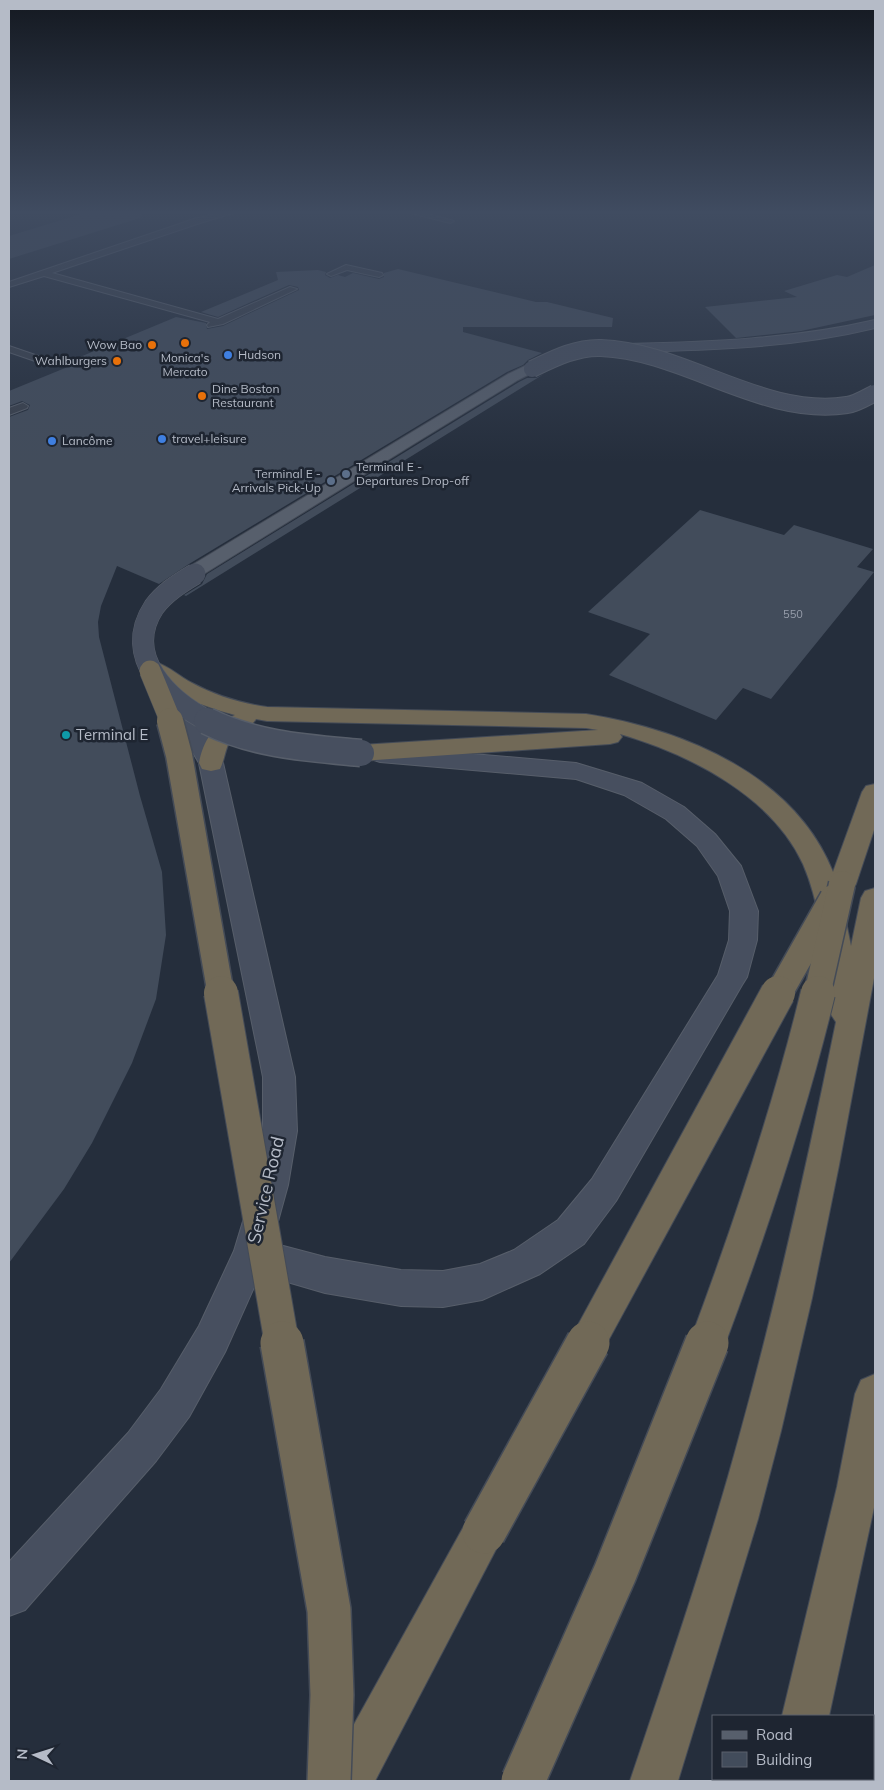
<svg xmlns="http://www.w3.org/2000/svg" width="884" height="1790" viewBox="0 0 884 1790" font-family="Mulish,sans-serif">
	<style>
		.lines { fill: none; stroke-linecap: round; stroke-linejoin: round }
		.taxiway { fill: #404958; fill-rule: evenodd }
		.building { fill: #424c5b }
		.lane-casing { stroke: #575e6a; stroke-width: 2 }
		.secondary-casing { stroke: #575e6a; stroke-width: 2 }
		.primary-casing { stroke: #424955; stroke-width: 2 }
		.highway-casing { stroke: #444b57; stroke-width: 2 }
		.lane { fill: #39404c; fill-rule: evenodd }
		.secondary { fill: #474f5f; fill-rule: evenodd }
		.primary { fill: #575f6c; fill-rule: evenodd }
		.highway { fill: #716957; fill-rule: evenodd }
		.secondary-bridge-far2-casing { stroke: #575e6a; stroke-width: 18; stroke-linecap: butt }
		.secondary-bridge-far1-casing { stroke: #575e6a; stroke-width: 22; stroke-linecap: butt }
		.secondary-bridge-casing { stroke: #575e6a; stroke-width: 29; stroke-linecap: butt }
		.highway-bridge-far3-casing { stroke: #444b57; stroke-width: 22; stroke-linecap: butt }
		.highway-bridge-far2-casing { stroke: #444b57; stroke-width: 29; stroke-linecap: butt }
		.highway-bridge-far1-casing { stroke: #444b57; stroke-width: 36; stroke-linecap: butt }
		.highway-bridge-casing { stroke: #444b57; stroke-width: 46; stroke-linecap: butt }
		.secondary-bridge-far2 { stroke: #474f5f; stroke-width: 16 }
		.secondary-bridge-far1 { stroke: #474f5f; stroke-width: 21 }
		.secondary-bridge { stroke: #474f5f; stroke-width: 26 }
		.highway-bridge-far3 { stroke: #716957; stroke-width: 21 }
		.highway-bridge-far2 { stroke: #716957; stroke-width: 26 }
		.highway-bridge-far1 { stroke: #716957; stroke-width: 34 }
		.highway-bridge { stroke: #716957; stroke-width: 43 }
		.food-dot { fill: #e8710a; stroke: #1e2531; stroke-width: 2 }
		.shop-dot { fill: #3f7fe0; stroke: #1e2531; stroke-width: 2 }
		.service-dot { fill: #5c6f8a; stroke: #1e2531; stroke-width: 2 }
		.culture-dot { fill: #0f9aa8; stroke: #1e2531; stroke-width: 2 }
		.labels { text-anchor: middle; stroke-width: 5; stroke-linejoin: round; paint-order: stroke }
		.far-number-label { font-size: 11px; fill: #989fac }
		.far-poi-label { font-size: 12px; fill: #b5bbc7; stroke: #1e2531; text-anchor: start }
		.poi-label { font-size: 15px; fill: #b5bbc7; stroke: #1e2531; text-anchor: start }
		.near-street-label { font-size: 18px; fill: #b5bbc7; stroke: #1e2531 }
	</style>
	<rect width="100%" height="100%" fill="#252e3c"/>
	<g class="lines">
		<!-- taxiway -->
		<polygon class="taxiway" points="91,211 145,211 140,218 9,259 9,236"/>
	</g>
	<!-- building -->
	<g class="building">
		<polygon points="875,265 875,315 801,331 736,338 705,307 797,297 784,291 837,275 847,277"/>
		<polygon points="398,269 536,302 547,302 613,318 612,327 463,327 463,332 542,353 528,360 523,365 507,372 189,564 159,584 117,566 101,606 98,622 99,637 140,796 162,872 166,935 156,999 132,1063 92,1143 64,1189 9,1263 9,417 28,410 30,405 22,401 9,406 9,391 70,366 63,364 176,317 206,323 207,329 223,326 299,290 298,287 289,285 218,317 201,312 278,280 276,272 318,270 326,272 325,275 330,278 338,275 345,277 353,273 379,279 384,277 384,273"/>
		<polygon points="544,374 186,596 184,595 202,584 207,574 418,444 519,382 527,378 536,378"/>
		<polygon points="700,510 784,535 794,525 873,549 857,567 874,572 771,699 743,688 716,720 609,675 650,634 588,612"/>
	</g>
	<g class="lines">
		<defs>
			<g id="lane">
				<polygon points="228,211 240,211 200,223 52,273 218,319 290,287 297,289 223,324 208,327 207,325 210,322 44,276 9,287 9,282 194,219"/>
				<polygon points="403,211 416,211 454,221 450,223"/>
				<polygon points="346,265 382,273 383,275 379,277 347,270 331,276 327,274"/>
				<polygon points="9,346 44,358 46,360 41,363 9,352"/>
				<polygon points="23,403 28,406 27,408 9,415 9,408"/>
			</g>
			<g id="secondary">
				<path d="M875,320V328C793,348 710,350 626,352L621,351L619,348L621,345L626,344C710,342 793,339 875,320Z"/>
				<polygon points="166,680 174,682 223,763 295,1077 297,1131 288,1185 272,1243 325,1257 401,1270 443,1271 480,1264 514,1250 558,1220 592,1179 718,975 729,940 730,911 718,876 697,846 666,819 624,795 576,779 380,762 371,759 368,754 371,749 380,746 576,763 642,783 684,807 715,834 741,866 758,911 757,940 747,977 742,985 616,1201 584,1244 540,1274 482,1300 443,1307 401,1306 325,1293 260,1274 225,1352 189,1417 156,1461 25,1610 9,1616 9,1562 128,1433 161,1389 199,1326 234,1251 254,1185 263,1131 263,1077 199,763 155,687 158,682"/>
			</g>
			<g id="primary">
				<polygon points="558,350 563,351 565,354 563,357 518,380 417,442 178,590 171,592 164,590 161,586 164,582 508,374"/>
				<polygon points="875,1747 875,1781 849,1781 849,1779 873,1779 873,1748"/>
			</g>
			<g id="highway">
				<path d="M155,662C169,666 180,677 192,683C216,696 240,703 267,707L586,714C682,729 794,774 833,872L862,792L866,786L875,784V827L856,884L852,891L840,893L851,946L861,898L865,891L875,888V973L839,1165L812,1298L781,1431L758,1519L678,1781H630C669,1665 709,1549 741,1430C778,1296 808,1159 836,1022L830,1013C825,964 823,910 803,864C772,796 689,754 620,734L622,737L618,742L610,744L361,761L352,758L349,753L352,748L361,745L598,730L586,728L267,721L256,719C251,728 238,730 231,739C225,748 225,759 220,769L211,771L202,769L199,763C203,741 214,724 235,715C209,708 160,692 144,669L147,664Z"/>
				<polygon points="875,1374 875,1503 829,1716 782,1716 837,1487 855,1394 861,1380"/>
				<polygon points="484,1511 499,1517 505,1532 375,1781 325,1781 332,1764 469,1517"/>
				<polygon points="765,1779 813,1779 812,1781 764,1781"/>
			</g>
		</defs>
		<!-- lane casing -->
		<use href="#lane" class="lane-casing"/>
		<!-- secondary casing -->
		<use href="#secondary" class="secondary-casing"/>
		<!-- primary casing -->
		<use href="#primary" class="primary-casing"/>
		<!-- highway casing -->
		<use href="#highway" class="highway-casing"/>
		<!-- lane -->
		<use href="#lane" class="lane"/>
		<!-- secondary -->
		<use href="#secondary" class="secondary"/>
		<!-- primary -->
		<use href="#primary" class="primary"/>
		<!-- highway -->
		<use href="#highway" class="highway"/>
		<defs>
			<path id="secondary-bridge-far2" d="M532,369C553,359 576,347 601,348C684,351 763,418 847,405C856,404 867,397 875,393"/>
			<path id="secondary-bridge-far1" d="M195,574C180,583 164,593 154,607C121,657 169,701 210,722"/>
			<path id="secondary-bridge" d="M207,721C255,745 308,748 361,753"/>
			<polyline id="highway-bridge-far3" points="150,671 171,722"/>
			<g id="highway-bridge-far2">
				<polyline points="170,721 179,755 221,995"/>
				<polyline points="778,995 833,898"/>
				<polyline points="817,995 842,884"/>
			</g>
			<g id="highway-bridge-far1">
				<polyline points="221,993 282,1344"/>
				<polyline points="587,1344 778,993"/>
				<path d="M707,1344C750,1229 789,1113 818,993"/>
			</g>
			<g id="highway-bridge">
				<polyline points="282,1343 329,1610 332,1695 329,1781"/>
				<polyline points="484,1532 588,1343"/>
				<polyline points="523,1781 615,1573 707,1343"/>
			</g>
		</defs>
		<!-- secondary-bridge-far2 casing -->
		<use href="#secondary-bridge-far2" class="secondary-bridge-far2-casing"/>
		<!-- secondary-bridge-far1 casing -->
		<use href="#secondary-bridge-far1" class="secondary-bridge-far1-casing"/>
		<!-- secondary-bridge casing -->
		<use href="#secondary-bridge" class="secondary-bridge-casing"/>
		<!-- highway-bridge-far3 casing -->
		<use href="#highway-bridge-far3" class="highway-bridge-far3-casing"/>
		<!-- highway-bridge-far2 casing -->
		<use href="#highway-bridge-far2" class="highway-bridge-far2-casing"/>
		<!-- highway-bridge-far1 casing -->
		<use href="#highway-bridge-far1" class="highway-bridge-far1-casing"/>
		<!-- highway-bridge casing -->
		<use href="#highway-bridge" class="highway-bridge-casing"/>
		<!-- secondary-bridge-far2 -->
		<use href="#secondary-bridge-far2" class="secondary-bridge-far2"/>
		<!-- secondary-bridge-far1 -->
		<use href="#secondary-bridge-far1" class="secondary-bridge-far1"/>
		<!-- secondary-bridge -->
		<use href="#secondary-bridge" class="secondary-bridge"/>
		<!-- highway-bridge-far3 -->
		<use href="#highway-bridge-far3" class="highway-bridge-far3"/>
		<!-- highway-bridge-far2 -->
		<use href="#highway-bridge-far2" class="highway-bridge-far2"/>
		<!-- highway-bridge-far1 -->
		<use href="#highway-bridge-far1" class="highway-bridge-far1"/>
		<!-- highway-bridge -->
		<use href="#highway-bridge" class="highway-bridge"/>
	</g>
	<!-- sky -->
	<linearGradient id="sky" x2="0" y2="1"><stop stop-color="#141921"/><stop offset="0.46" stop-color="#404c61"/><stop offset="1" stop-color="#404c61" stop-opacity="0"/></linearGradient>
	<rect width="884" height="462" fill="url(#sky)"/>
	<!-- markers -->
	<g class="food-dot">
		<circle cx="185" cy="343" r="5"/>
		<circle cx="152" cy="345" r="5"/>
		<circle cx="117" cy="361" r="5"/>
		<circle cx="202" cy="396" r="5"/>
	</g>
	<g class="shop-dot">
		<circle cx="228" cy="355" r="5"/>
		<circle cx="162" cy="439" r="5"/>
		<circle cx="52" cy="441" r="5"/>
	</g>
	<g class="service-dot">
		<circle cx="346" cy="474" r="5"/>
		<circle cx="331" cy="481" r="5"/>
	</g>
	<circle class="culture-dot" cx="66" cy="735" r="5"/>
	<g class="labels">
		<!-- far-number labels -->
		<g class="far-number-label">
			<text x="793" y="618">550</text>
		</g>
		<!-- far-poi labels -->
		<g class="far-poi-label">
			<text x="142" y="349" text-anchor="end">Wow Bao</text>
			<text x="238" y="359">Hudson</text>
			<text x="185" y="362" text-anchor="middle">Monica's<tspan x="185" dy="14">Mercato</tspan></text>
			<text x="107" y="365" text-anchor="end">Wahlburgers</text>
			<text x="212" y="393">Dine Boston<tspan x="212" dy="14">Restaurant</tspan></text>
			<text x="172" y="443">travel+leisure</text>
			<text x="62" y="445">Lancôme</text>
			<text x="356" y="471">Terminal E -<tspan x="356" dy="14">Departures Drop-off</tspan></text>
			<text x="321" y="478" text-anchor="end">Terminal E -<tspan x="321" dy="14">Arrivals Pick-Up</tspan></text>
		</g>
		<!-- poi labels -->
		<g class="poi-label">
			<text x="76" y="740">Terminal E</text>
		</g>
		<!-- near-street labels -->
		<g class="near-street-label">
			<text transform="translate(266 1190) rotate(-77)" y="6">Service Road</text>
		</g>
	</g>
	<!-- border -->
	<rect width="884" height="1790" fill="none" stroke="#b5bbc7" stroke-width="20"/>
	<!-- legend -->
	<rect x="712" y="1715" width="162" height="65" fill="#1e2531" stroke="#5a616d"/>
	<rect x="722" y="1731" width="25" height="8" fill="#575f6c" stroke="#5a616d"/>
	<text x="756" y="1740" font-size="15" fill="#b5bbc7">Road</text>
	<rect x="722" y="1752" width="25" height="15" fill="#424c5b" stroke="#5a616d"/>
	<text x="756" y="1765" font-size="15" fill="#b5bbc7">Building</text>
	<!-- north arrow -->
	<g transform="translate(35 1755) rotate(274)" stroke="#1e2531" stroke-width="4" paint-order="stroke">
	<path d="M0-4L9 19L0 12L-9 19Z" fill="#b5bbc7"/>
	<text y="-8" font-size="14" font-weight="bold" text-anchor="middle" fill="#b5bbc7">N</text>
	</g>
</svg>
